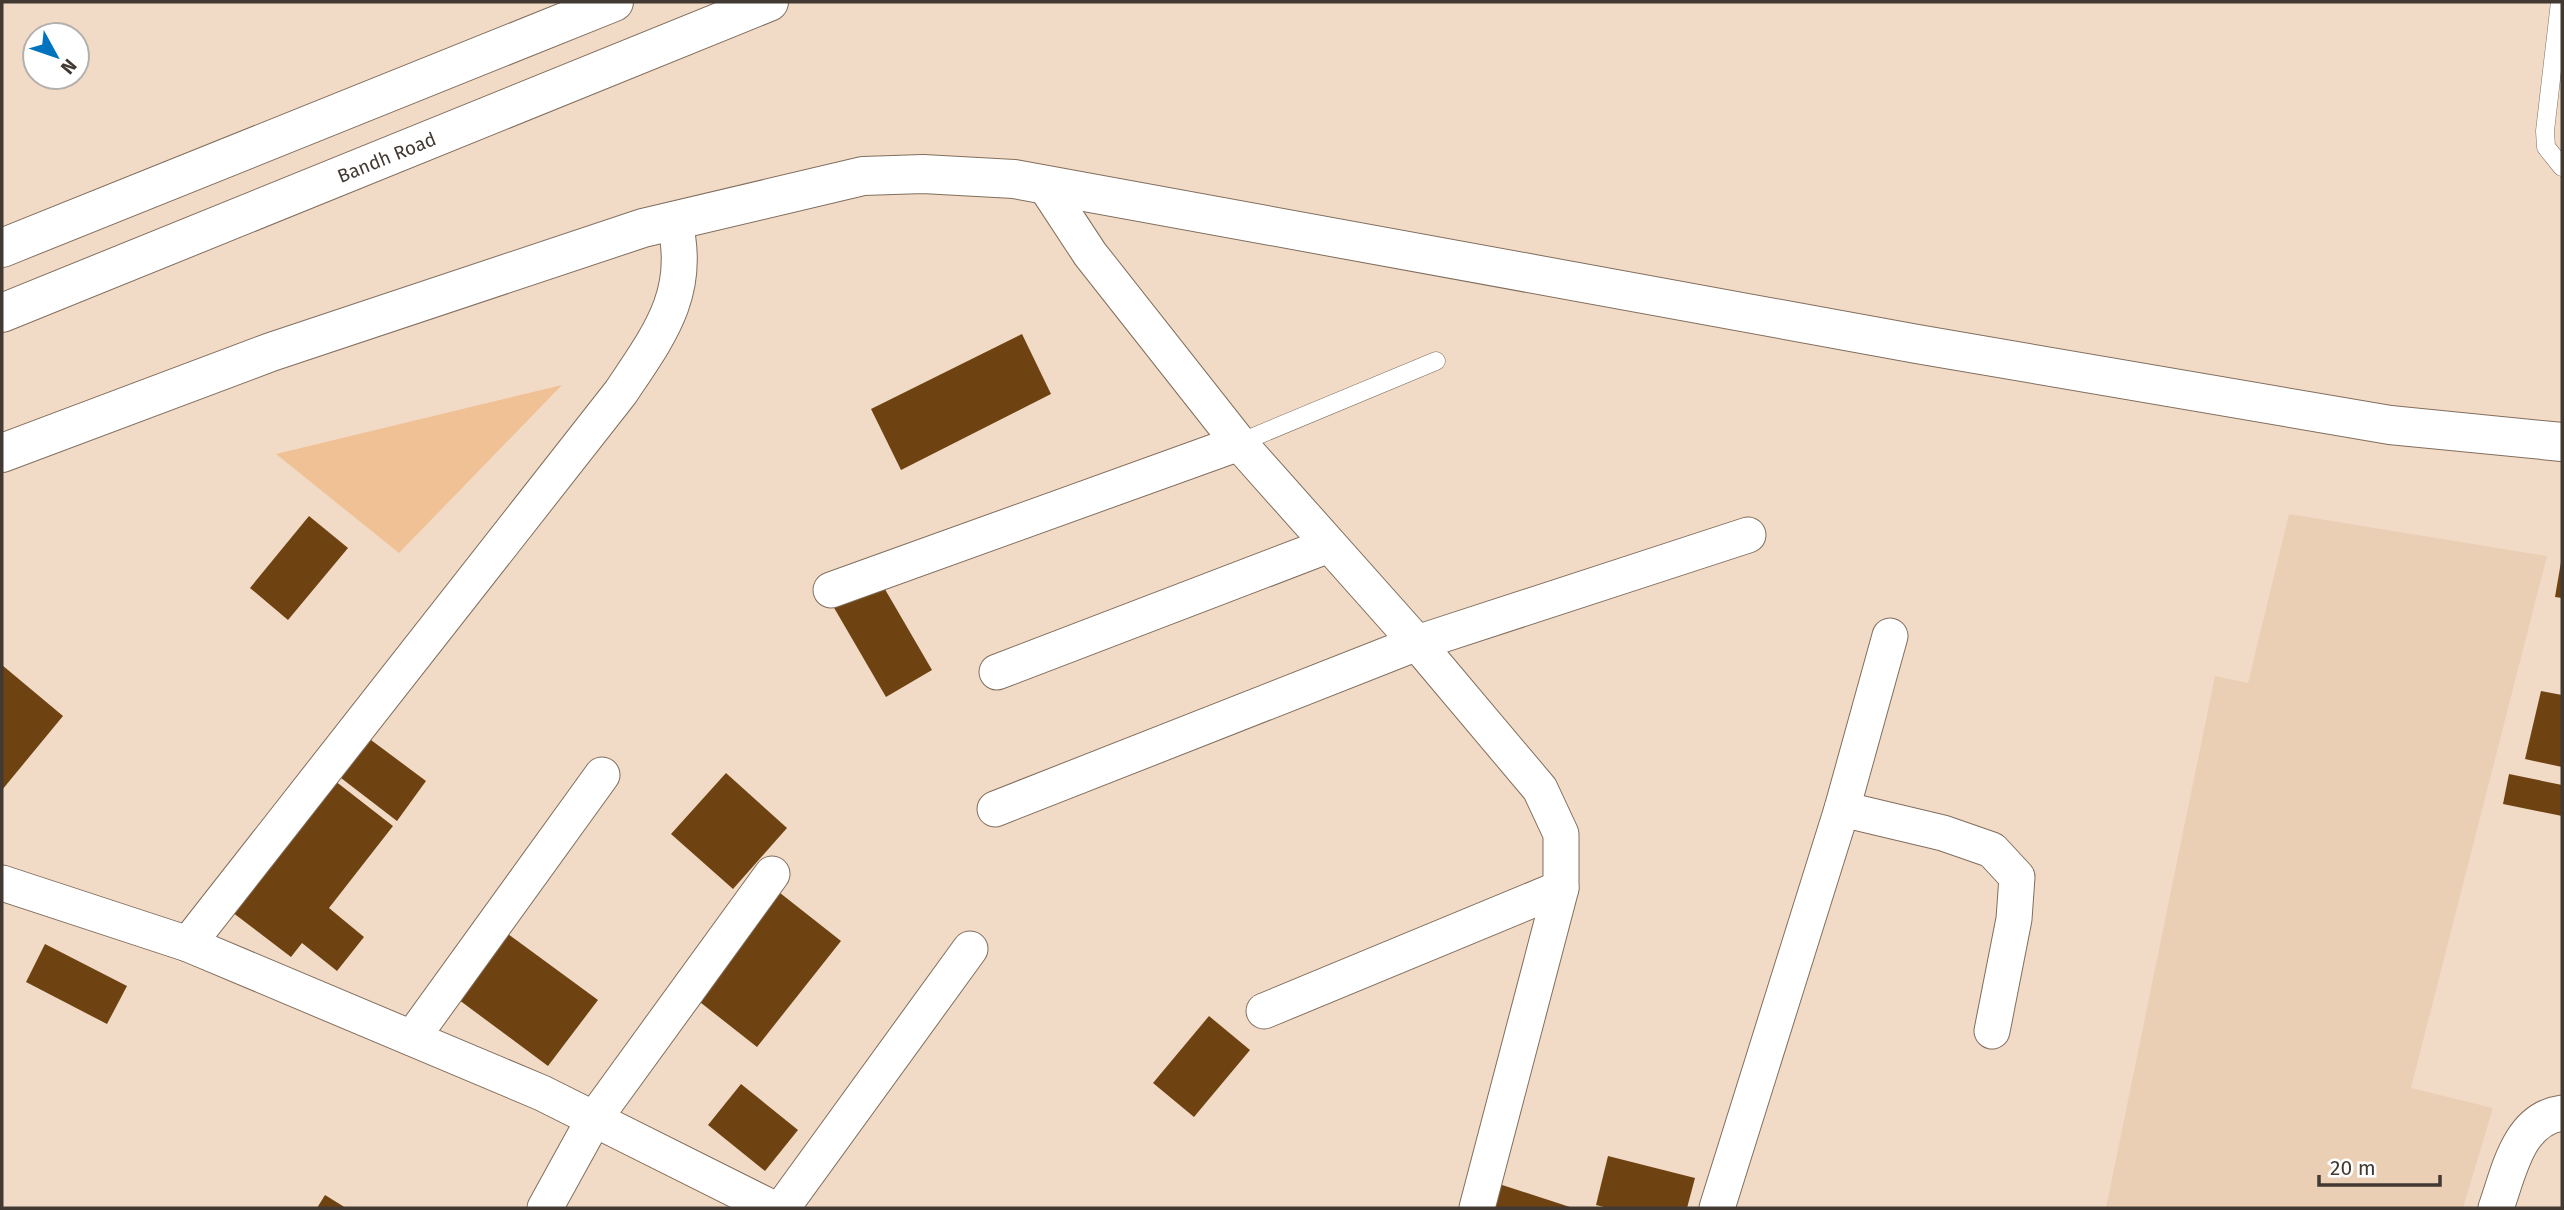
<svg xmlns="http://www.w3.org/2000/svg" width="2564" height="1210" viewBox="0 0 2564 1210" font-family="'Fira Sans',sans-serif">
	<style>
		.built { fill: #eacfb5 }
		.green { fill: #f0c195 }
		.building { fill: #6f4311 }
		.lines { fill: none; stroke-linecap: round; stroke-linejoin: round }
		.lane-casing { stroke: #816e5d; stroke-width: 19 }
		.street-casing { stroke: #816e5d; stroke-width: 37 }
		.secondary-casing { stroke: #816e5d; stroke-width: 40 }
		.lane { stroke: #fff; stroke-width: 18 }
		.street { stroke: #fff; stroke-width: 35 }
		.secondary { stroke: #fff; stroke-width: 38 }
		.labels { text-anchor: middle; stroke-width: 7; stroke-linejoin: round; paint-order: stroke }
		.street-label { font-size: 19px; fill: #423a32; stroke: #fff }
	</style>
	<rect width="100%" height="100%" fill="#f1dbc7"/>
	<!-- built -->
	<polygon class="built" points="2289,514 2547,556 2411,1088 2493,1108 2463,1208 2106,1208 2215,676 2248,683"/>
	<!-- green -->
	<polygon class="green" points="562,385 399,553 276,454"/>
	<!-- building -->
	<g class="building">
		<polygon points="1022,334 1051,394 901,470 871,409"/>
		<polygon points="309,516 348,548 288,620 250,588"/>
		<polygon points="2561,562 2562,562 2562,598 2555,597"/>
		<polygon points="879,579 932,670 886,697 833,606"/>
		<polygon points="2,665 63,716 2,790"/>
		<polygon points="2541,691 2562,695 2562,767 2525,759"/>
		<polygon points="371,740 426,781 397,821 341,778"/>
		<polygon points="726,773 787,828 733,889 671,834"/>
		<polygon points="2509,774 2562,785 2562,816 2503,804"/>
		<polygon points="330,777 393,826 329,908 364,937 337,971 302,943 291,957 228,909"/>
		<polygon points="775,889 841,941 757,1047 691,995"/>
		<polygon points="500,928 598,1000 548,1066 451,994"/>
		<polygon points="45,944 127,986 107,1024 26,982"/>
		<polygon points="1209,1016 1250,1050 1194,1117 1153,1083"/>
		<polygon points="741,1084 798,1130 765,1171 708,1125"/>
		<polygon points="1608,1156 1695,1178 1687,1208 1608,1208 1596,1205"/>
		<polygon points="1493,1182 1573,1208 1484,1208"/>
		<polygon points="325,1195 346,1208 317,1208"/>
	</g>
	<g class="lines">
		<defs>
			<g id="lane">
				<polyline points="2560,2 2545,131 2546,147 2562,167"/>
				<polyline points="1239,443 1436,361"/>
			</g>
			<g id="street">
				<polyline points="1044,184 1090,254 1239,443 1417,643 1540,789 1561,834 1561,888 1477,1208"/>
				<polyline points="831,590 1239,443"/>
				<polyline points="997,672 1329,545"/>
				<polyline points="995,809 1417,643 1748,535"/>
				<polyline points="1842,809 1943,833 1992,850 2017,877 2014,919 1992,1031"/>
				<polyline points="2,883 188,944 542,1093 772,1208"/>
				<path d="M188,944L621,392C659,335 693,292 674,220"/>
				<polyline points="1264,1011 1561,888"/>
				<polyline points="412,1038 602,775"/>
				<polyline points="545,1208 594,1119 772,874"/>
				<polyline points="782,1208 970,949"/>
				<polyline points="1717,1208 1842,809 1890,636"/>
				<path d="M2496,1208C2509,1172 2518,1119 2562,1113"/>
			</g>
			<g id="secondary">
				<polyline points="2,248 614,2"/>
				<path id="s1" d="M2,313L769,2"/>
				<polyline points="2,453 271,352 643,228 863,176 923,174 1014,179 1917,344 2390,425 2562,442"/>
			</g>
		</defs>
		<!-- lane casing -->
		<use href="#lane" class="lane-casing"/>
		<!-- street casing -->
		<use href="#street" class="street-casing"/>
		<!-- secondary casing -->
		<use href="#secondary" class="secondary-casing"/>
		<!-- lane -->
		<use href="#lane" class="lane"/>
		<!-- street -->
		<use href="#street" class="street"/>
		<!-- secondary -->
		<use href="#secondary" class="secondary"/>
	</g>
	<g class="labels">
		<!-- street labels -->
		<g class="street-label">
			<text dy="7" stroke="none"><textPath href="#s1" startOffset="415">Bandh Road</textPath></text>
		</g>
	</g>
	<!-- border -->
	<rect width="2564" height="1210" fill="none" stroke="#423a32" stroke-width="7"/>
	<!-- north arrow -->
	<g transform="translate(56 56) rotate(130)"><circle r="33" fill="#ffffff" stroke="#b3b0ad" stroke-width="2"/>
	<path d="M0-5L12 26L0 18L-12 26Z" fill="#0273be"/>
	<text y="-10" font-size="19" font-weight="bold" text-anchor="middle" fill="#423a32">N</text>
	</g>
	<!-- scale -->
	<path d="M2319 1175v10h121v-10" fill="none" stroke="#423a32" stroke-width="3.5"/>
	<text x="2330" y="1175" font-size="21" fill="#423a32" stroke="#ffffff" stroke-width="5" paint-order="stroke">20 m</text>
</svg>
